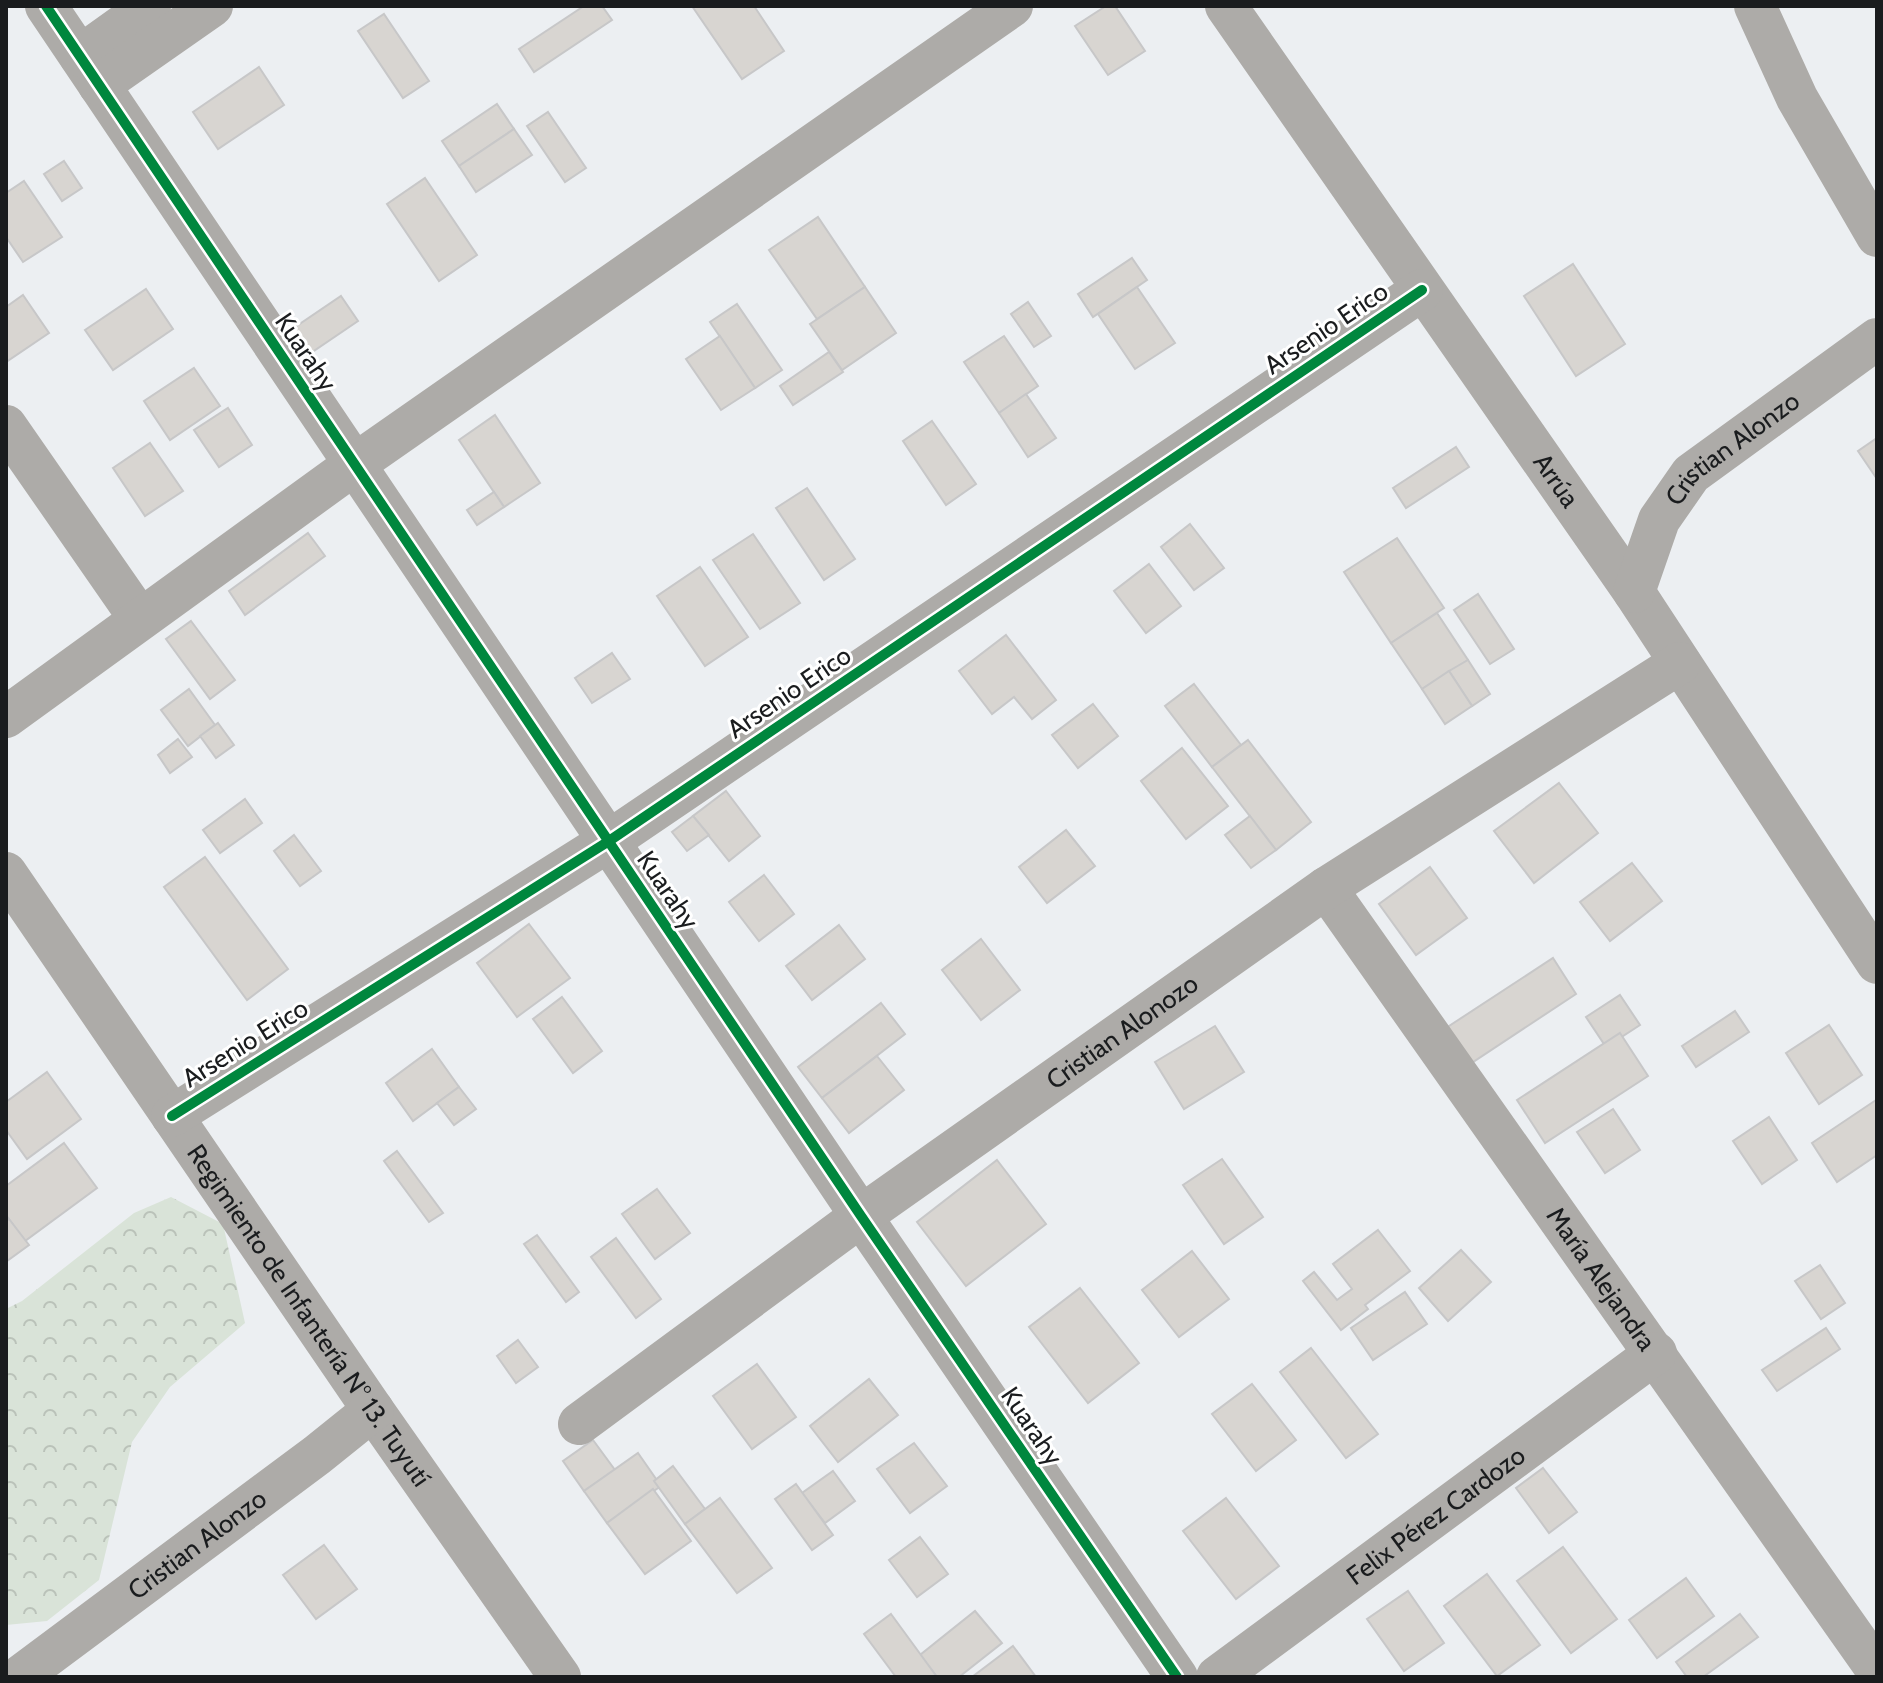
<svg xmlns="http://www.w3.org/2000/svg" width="1883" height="1683" viewBox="0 0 1883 1683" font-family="Cabin,sans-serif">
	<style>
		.forest { fill: url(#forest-crowns) }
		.building { fill: #d8d5d1; stroke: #c7c7c8; stroke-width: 2 }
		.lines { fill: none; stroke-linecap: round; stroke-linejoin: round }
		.minor { stroke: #adaba8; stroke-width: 42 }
		.cycleway-casing { stroke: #fff; stroke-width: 15 }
		.cycleway { stroke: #00873e; stroke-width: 10 }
		.labels { text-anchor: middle; stroke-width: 6; stroke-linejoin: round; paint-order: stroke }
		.street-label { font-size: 26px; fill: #1a1c1e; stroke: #fff }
	</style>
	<defs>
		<pattern id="forest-crowns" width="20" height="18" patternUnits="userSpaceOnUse" patternTransform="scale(2)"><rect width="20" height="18" fill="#d9e3d8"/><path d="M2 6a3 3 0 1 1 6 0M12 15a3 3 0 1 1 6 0" fill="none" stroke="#bac2b9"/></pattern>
	</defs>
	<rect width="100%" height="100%" fill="#eceff2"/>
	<!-- forest -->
	<polygon class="forest" points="171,1197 223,1224 245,1323 170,1387 132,1442 99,1580 47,1621 6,1625 6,1309 22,1301 134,1213"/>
	<!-- building -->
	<g class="building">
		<polygon points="584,6 602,6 612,20 534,72 519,49"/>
		<polygon points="692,6 754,6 784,51 742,79"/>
		<polygon points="1106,6 1115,6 1145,51 1108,75 1075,26"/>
		<polygon points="384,14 429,81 403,98 358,31"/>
		<polygon points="259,67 284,105 218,149 193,112"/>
		<polygon points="497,104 514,129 459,166 442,141"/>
		<polygon points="548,112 586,168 565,182 527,126"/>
		<polygon points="514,129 532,155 476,192 459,166"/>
		<polygon points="64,161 82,188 62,201 44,174"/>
		<polygon points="425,178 477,255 439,281 387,204"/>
		<polygon points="24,181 62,237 23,262 6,237 6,193"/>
		<polygon points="818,217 865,287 817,319 769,250"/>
		<polygon points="1132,258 1147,280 1093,317 1078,294"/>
		<polygon points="1573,264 1625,344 1576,376 1524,296"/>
		<polygon points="865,287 896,333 842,370 810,324"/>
		<polygon points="1137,287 1175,343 1135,369 1098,314"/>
		<polygon points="146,289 173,329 113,370 85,330"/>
		<polygon points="23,295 49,333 6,362 6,307"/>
		<polygon points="341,296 358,321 296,363 279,338"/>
		<polygon points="1028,302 1051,336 1034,347 1011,314"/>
		<polygon points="737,304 782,370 755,388 710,322"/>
		<polygon points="720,336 755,388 721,410 686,359"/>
		<polygon points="1004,336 1038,386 999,413 964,362"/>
		<polygon points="829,352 843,372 793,405 780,386"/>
		<polygon points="194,368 220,406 170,440 144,401"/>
		<polygon points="1026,394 1056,438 1028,457 999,413"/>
		<polygon points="228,408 252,445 219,467 194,430"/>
		<polygon points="495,415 540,483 504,507 459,440"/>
		<polygon points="932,421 976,484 946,505 903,441"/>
		<polygon points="1877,438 1877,479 1858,451"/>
		<polygon points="150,443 183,491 145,516 113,468"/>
		<polygon points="1456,447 1469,467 1406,508 1393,488"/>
		<polygon points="807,488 855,559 824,580 776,508"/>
		<polygon points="494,492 504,507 477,525 467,510"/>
		<polygon points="1190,524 1224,568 1194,590 1161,547"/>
		<polygon points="308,533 325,556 245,615 229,591"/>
		<polygon points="753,534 800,603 760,629 713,560"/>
		<polygon points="1397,538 1444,608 1391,643 1344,572"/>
		<polygon points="1149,564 1181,606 1146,633 1114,591"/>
		<polygon points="700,567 748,637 705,666 657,596"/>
		<polygon points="1478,594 1514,649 1490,664 1454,610"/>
		<polygon points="1437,613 1468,660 1422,689 1391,643"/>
		<polygon points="191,621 235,680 210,699 166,639"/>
		<polygon points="1006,635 1056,700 1032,719 1014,697 992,714 959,671"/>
		<polygon points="612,653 630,679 592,703 575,678"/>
		<polygon points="1468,660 1490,694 1472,706 1449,671"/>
		<polygon points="1449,671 1472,706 1445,724 1422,689"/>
		<polygon points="1194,684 1241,745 1212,767 1165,706"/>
		<polygon points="189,689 215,725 188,746 161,710"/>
		<polygon points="1093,704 1118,736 1078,768 1052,735"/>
		<polygon points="218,723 234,745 216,758 200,736"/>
		<polygon points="178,739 192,757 170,773 158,755"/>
		<polygon points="1248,740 1311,822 1276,850 1212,767"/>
		<polygon points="1182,748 1228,806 1186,839 1141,781"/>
		<polygon points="1559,783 1598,833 1534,883 1494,831"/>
		<polygon points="726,791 760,836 729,861 693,816"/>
		<polygon points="245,799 262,823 220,853 203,830"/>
		<polygon points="693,816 709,835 687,851 672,832"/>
		<polygon points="1250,816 1276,850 1251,868 1225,835"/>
		<polygon points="1066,830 1095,866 1047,903 1019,867"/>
		<polygon points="294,835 321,871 300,886 274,851"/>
		<polygon points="205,857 288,969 247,1000 164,887"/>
		<polygon points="1632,863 1662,901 1610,941 1580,902"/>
		<polygon points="1430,867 1467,918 1416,955 1379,904"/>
		<polygon points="764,875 794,914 759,941 729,902"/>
		<polygon points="529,924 570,978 517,1017 477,963"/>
		<polygon points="839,925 865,959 812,1000 786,966"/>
		<polygon points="981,939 1020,990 981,1020 942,970"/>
		<polygon points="1553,958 1576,994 1470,1064 1446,1028"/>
		<polygon points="1620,995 1640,1025 1606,1047 1586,1017"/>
		<polygon points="562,997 602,1051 573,1073 533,1019"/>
		<polygon points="881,1003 905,1034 822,1098 798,1067"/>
		<polygon points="1735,1011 1749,1032 1696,1067 1682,1046"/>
		<polygon points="1829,1025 1862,1075 1819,1104 1786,1053"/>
		<polygon points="1215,1026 1244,1072 1184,1109 1155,1062"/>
		<polygon points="1620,1033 1648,1076 1545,1143 1517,1100"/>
		<polygon points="432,1049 459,1087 413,1121 386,1083"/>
		<polygon points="877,1056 904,1090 849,1133 822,1098"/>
		<polygon points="47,1072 81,1119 27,1159 6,1130 6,1102"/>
		<polygon points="459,1087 476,1109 454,1125 437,1103"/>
		<polygon points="1876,1100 1877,1155 1837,1182 1812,1143"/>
		<polygon points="1613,1109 1640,1150 1605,1173 1577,1132"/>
		<polygon points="1769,1117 1797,1160 1762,1184 1733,1141"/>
		<polygon points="64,1143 97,1188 25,1241 6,1215 6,1186"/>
		<polygon points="397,1151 443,1213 429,1222 384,1161"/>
		<polygon points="1222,1159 1263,1217 1224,1244 1183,1185"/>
		<polygon points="997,1160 1046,1224 966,1286 917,1222"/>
		<polygon points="657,1189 690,1233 655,1259 622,1214"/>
		<polygon points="9,1219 29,1245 7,1261 6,1221"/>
		<polygon points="1378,1230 1410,1271 1365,1305 1368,1309 1341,1330 1303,1281 1314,1272 1337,1300 1352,1289 1333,1264"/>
		<polygon points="537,1235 579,1292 566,1302 524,1244"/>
		<polygon points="616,1238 661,1299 636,1318 591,1257"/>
		<polygon points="1461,1250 1491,1282 1448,1321 1419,1288"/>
		<polygon points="1192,1251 1229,1299 1179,1337 1142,1290"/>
		<polygon points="1820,1265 1845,1303 1821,1319 1795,1281"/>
		<polygon points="1080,1288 1139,1363 1088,1403 1029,1327"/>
		<polygon points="1405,1292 1427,1324 1373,1360 1351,1328"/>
		<polygon points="1826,1328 1840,1349 1777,1391 1762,1370"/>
		<polygon points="518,1340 538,1367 516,1383 497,1356"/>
		<polygon points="1311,1348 1378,1434 1346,1458 1280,1372"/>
		<polygon points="757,1364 796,1417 752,1449 713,1396"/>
		<polygon points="869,1379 898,1415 838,1462 810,1426"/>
		<polygon points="1252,1384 1296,1440 1256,1471 1212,1414"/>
		<polygon points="593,1440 615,1470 584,1491 563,1461"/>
		<polygon points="914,1443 947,1486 910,1513 877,1469"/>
		<polygon points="638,1453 661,1486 607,1523 584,1491"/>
		<polygon points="673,1466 705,1509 685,1524 654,1481"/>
		<polygon points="1543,1468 1577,1512 1549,1533 1516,1488"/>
		<polygon points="833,1471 855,1501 825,1523 802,1493"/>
		<polygon points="796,1484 833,1535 812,1550 775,1499"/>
		<polygon points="653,1489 691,1541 645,1574 607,1523"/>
		<polygon points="720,1498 772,1568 737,1593 685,1524"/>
		<polygon points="1226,1498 1279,1566 1236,1599 1183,1531"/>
		<polygon points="920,1537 948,1574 917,1597 889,1560"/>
		<polygon points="324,1545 357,1589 316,1619 283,1575"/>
		<polygon points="1563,1547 1617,1619 1571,1653 1517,1581"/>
		<polygon points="1487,1574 1540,1645 1497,1676 1444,1606"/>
		<polygon points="1686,1578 1714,1616 1657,1658 1629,1620"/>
		<polygon points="1408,1591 1444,1643 1404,1671 1367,1619"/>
		<polygon points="975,1611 1002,1643 959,1677 937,1677 920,1655"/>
		<polygon points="891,1614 937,1677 896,1677 864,1634"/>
		<polygon points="1740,1614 1758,1637 1703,1677 1687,1677 1676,1662"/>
		<polygon points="1013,1646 1036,1677 972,1677"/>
	</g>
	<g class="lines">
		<!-- minor -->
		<g class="minor">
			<polyline points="46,6 861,1216 1177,1677"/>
			<path id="s1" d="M1226,6L1634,592L1877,963"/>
			<polyline points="1755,6 1797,98 1877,236"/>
			<polyline points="80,56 150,6"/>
			<polyline points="99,85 212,6"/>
			<polyline points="6,426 140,619"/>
			<path id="s2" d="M1634,592L1659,520L1691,474L1877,339"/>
			<polyline points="6,717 355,464 1012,6"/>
			<path id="s3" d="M6,873L373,1410L560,1677"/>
			<path id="s4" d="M1326,888L1877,1670"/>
			<polyline points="172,1116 609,841 1422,290"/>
			<path id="s5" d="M579,1424L861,1216L1326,888L1680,663"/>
			<path id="s6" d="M19,1677L317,1455L373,1410"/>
			<path id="s7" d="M1217,1677L1656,1353"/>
		</g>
		<defs>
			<g id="cycleway">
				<polyline points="46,6 861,1216 1177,1677"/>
				<polyline points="172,1116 609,841 1422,290"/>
			</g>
		</defs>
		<!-- cycleway casing -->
		<use href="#cycleway" class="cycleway-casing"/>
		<!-- cycleway -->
		<use href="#cycleway" class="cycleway"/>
	</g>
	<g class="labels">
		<!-- street labels -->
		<g class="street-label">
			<text transform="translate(1326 328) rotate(-34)" y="9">Arsenio Erico</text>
			<text transform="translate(306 352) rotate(56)" y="9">Kuarahy</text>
			<text dy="9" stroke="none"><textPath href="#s2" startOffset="180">Cristian Alonzo</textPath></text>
			<text dy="9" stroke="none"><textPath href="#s1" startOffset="578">Arrúa</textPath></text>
			<text transform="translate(789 692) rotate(-34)" y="9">Arsenio Erico</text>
			<text transform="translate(668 890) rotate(56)" y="9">Kuarahy</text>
			<text dy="9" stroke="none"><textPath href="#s5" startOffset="670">Cristian Alonozo</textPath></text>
			<text transform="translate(245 1043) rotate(-32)" y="9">Arsenio Erico</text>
			<text dy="9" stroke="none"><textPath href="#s4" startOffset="478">María Alejandra</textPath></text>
			<text dy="9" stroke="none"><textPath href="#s3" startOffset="536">Regimiento de Infantería N° 13. Tuyutí</textPath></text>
			<text transform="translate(1032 1426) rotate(56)" y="9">Kuarahy</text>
			<text dy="9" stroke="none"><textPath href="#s7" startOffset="272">Felix Pérez Cardozo</textPath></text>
			<text dy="9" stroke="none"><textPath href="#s6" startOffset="222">Cristian Alonzo</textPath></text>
		</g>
	</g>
	<!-- border -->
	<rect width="1883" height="1683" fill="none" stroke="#1a1c1e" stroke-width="16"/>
</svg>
